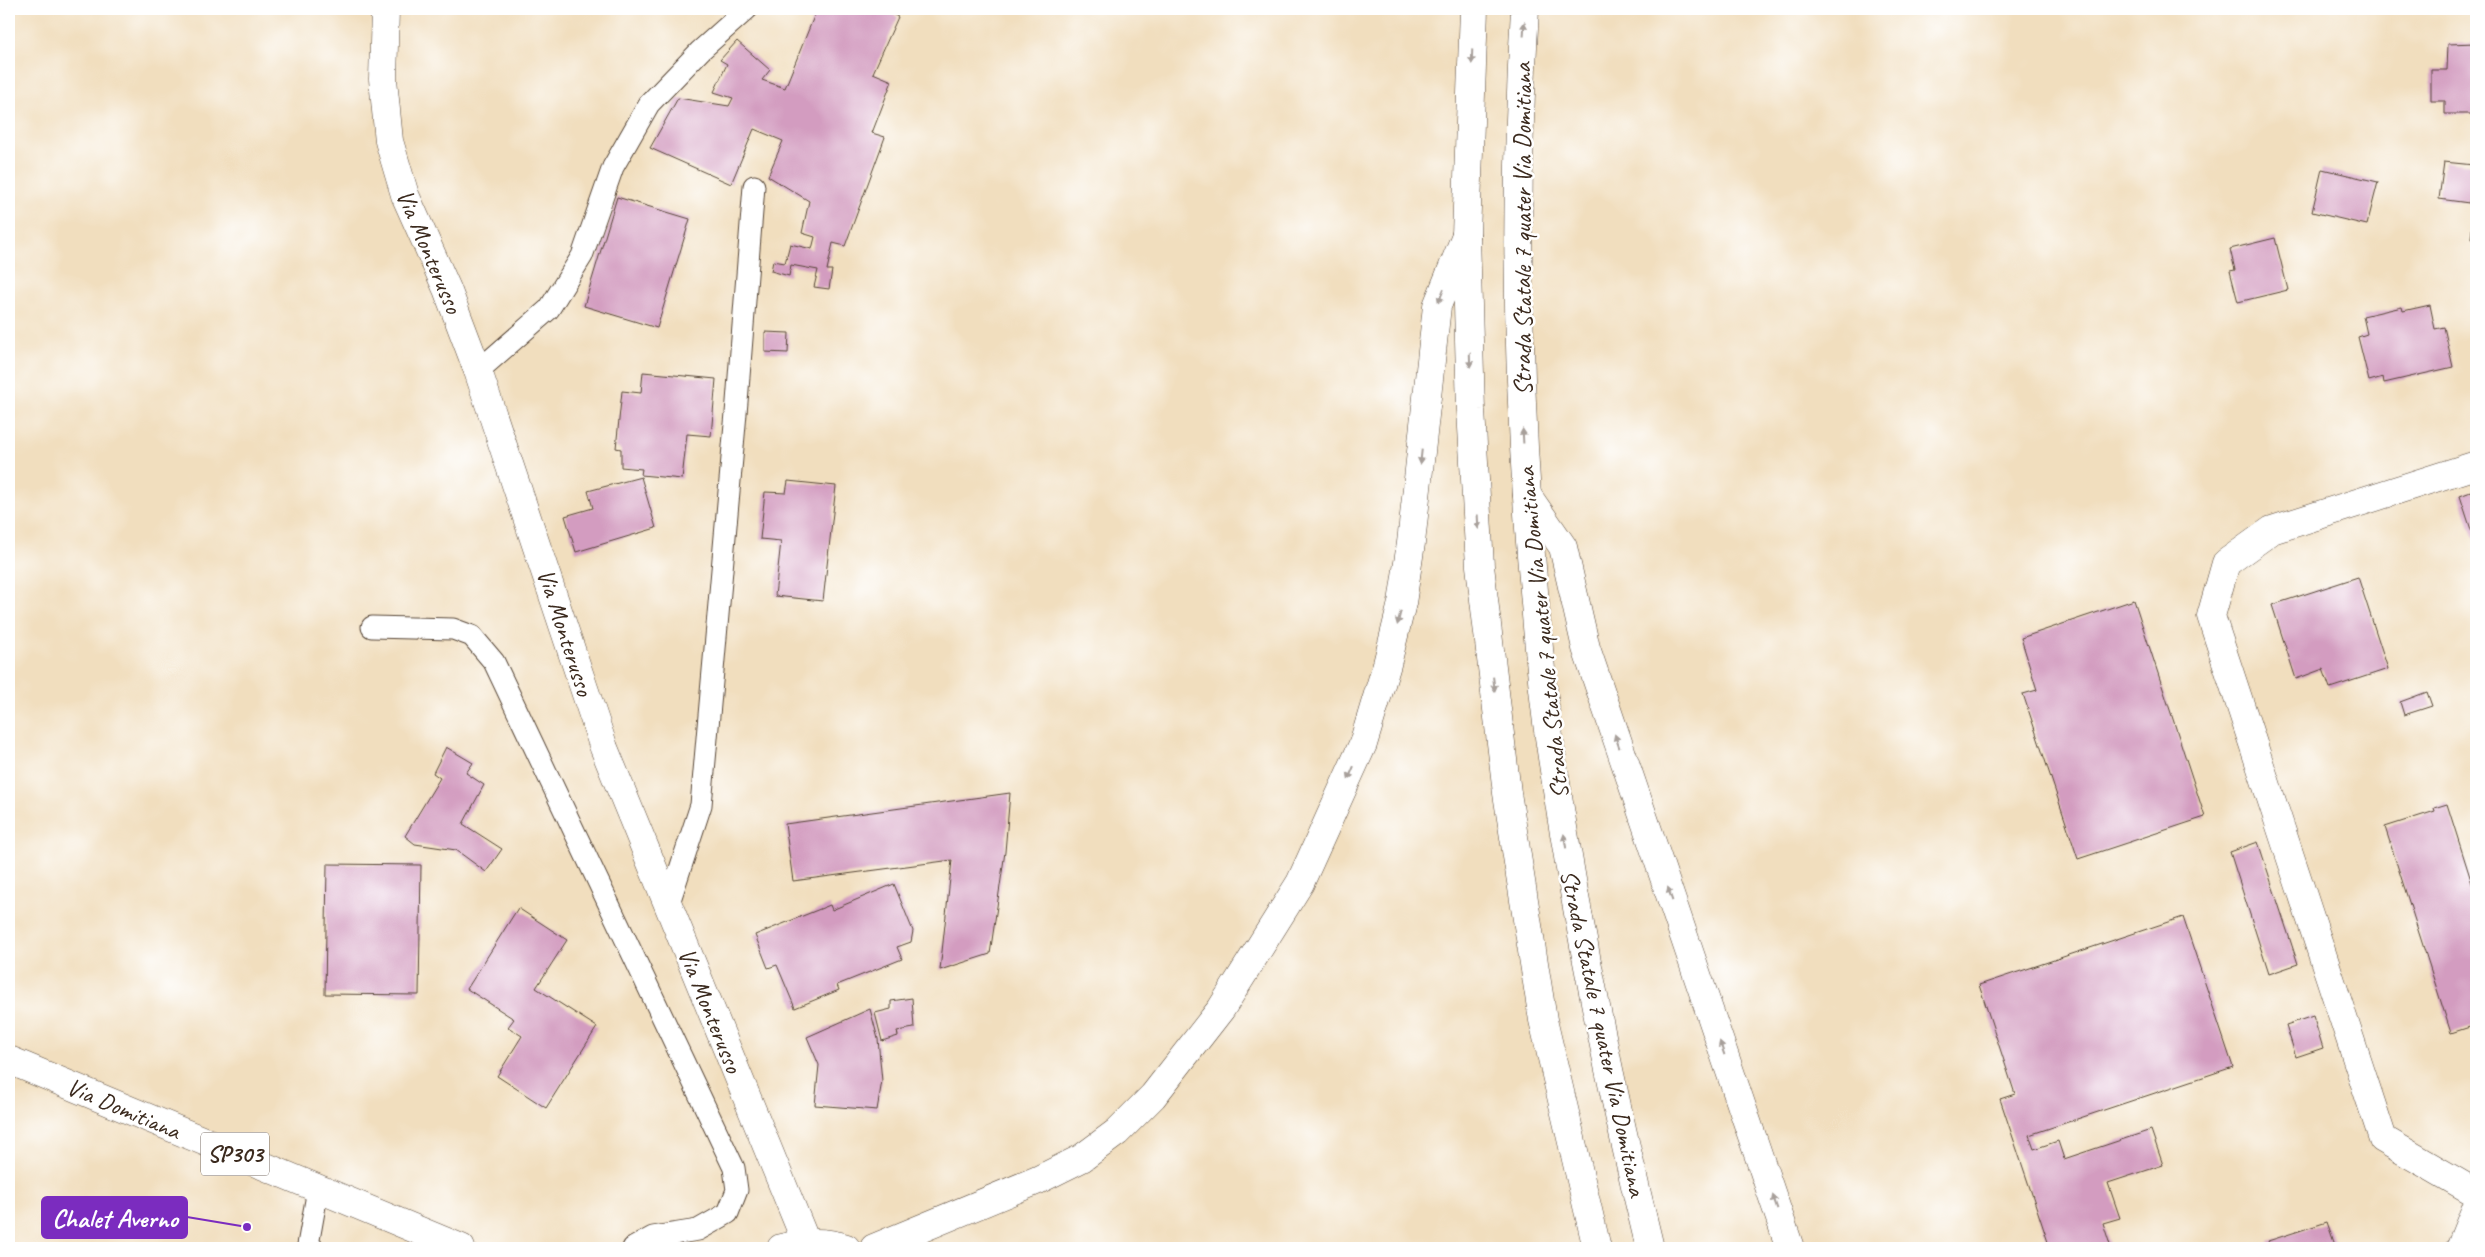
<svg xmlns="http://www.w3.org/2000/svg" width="2485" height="1257" viewBox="0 0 2485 1257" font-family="Caveat,sans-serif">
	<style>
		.building { fill: #d39cc0 }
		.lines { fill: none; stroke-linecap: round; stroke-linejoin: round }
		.service-casing { stroke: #564536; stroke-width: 23 }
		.minor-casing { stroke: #564536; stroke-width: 29 }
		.tertiary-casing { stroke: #564536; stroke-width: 29 }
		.primary-casing { stroke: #564536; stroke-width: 29 }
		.trunk-casing { stroke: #564536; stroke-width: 29 }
		.service { stroke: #fff; stroke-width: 21 }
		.minor { stroke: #fff; stroke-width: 28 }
		.tertiary { stroke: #fff; stroke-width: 28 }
		.primary { stroke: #fff; stroke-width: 28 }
		.trunk { stroke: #fff; stroke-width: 28 }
		.oneway { fill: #a79f9a }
		.labels { text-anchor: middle; stroke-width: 5; stroke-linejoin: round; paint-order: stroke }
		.shield { fill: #fff; stroke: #766a62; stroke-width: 1 }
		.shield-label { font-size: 24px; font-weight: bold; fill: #3b2a1e }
		.street-label { font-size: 25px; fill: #3b2a1e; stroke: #fff }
		.leader { fill: none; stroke: #7b2cbf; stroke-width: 2 }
		.callout-dot { fill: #7b2cbf; stroke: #fff; stroke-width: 2 }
		.callout { fill: #7b2cbf; stroke: #7b2cbf; stroke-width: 2 }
		.callout-label { font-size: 26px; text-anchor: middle; font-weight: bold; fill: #fff }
	</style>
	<rect width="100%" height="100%" fill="#fff"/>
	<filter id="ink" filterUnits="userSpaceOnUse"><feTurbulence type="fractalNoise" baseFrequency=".02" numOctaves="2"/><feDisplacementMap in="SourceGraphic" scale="10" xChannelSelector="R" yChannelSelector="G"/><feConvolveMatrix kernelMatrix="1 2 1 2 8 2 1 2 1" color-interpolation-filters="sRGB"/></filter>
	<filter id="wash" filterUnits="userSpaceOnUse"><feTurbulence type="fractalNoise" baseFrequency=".0096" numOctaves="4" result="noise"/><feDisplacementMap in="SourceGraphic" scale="20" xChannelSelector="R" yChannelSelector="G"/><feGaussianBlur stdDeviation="1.12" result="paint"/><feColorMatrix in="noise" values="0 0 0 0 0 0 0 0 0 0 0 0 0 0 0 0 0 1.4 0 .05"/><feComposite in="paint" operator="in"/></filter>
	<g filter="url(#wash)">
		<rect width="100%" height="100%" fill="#f1debe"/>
		<g id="blocks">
			<!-- building -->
			<g class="building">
				<polygon points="817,9 836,11 837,9 883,9 898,17 873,73 892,81 872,133 885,137 845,246 833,243 827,270 832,270 829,289 814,287 818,270 791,265 789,276 771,271 773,261 785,263 790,244 812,249 815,237 802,233 809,201 768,176 783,141 754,129 731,184 650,148 678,98 729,106 733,98 714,92 727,64 720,60 737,41 770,70 762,80 785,88"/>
				<polygon points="2476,43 2476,114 2445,114 2445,101 2431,101 2431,70 2447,70 2448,44"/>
				<polygon points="2444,162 2474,165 2469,203 2439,199"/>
				<polygon points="2322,169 2378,182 2367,225 2312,212"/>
				<polygon points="617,197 690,219 657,328 584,306"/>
				<polygon points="2475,203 2476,203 2476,239 2471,238"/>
				<polygon points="2275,238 2288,290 2238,302 2230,271 2235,270 2230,249"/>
				<polygon points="2430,305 2435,329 2444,327 2453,367 2384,383 2383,377 2369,381 2358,337 2367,334 2363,316 2402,307 2403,311"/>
				<polygon points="765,332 789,333 788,353 765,352"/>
				<polygon points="643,372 716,379 711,436 687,434 682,479 641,475 642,469 621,467 621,449 616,448 622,391 641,393"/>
				<polygon points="641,477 656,528 576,552 565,516 593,508 588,491"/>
				<polygon points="788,481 836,486 823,601 775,596 781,541 760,539 765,492 786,493"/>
				<polygon points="2476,490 2476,545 2460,496"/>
				<polygon points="2358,577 2388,669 2330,688 2323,669 2296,679 2272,605"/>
				<polygon points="2134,600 2205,817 2078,859 2023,694 2037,690 2021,638"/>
				<polygon points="2427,692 2432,706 2404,715 2400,702"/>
				<polygon points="446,747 473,763 466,773 484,785 463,824 502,849 486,872 456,850 415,844 405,836 440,778 433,773"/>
				<polygon points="1010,793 1005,852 990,954 940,970 952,860 793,881 785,824"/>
				<polygon points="2447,804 2476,896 2476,1025 2451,1033 2385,827 2435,811 2434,808"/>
				<polygon points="2258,842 2298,964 2269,974 2230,852"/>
				<polygon points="327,864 421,865 419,995 325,994"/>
				<polygon points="894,884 913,931 911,942 897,947 902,959 837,985 839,990 795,1008 777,965 768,968 755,935 830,905 832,910"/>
				<polygon points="518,908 567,940 536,988 597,1027 546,1108 497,1076 522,1036 508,1027 514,1019 467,989"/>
				<polygon points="2183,917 2233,1067 2029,1135 2034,1149 2058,1141 2064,1159 2151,1130 2163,1165 2108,1183 2120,1218 2103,1223 2111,1248 2050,1248 2000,1099 2015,1094 1979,985"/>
				<polygon points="912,998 914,1028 897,1031 898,1036 882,1041 875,1013 891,1009 891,1001"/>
				<polygon points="870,1009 878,1039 882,1081 877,1110 815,1105 819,1065 807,1037"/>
				<polygon points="2313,1016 2323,1048 2296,1057 2286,1025"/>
				<polygon points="2327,1222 2336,1248 2271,1248 2268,1241"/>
			</g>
		</g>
	</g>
	<g filter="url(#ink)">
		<use href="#blocks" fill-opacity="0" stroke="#564536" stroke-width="1"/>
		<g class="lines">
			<defs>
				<g id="service">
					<polyline points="478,371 549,309 582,256 613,167 649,104 700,51 747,9"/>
					<polyline points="372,627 453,629 472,636 494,662 734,1168 737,1190 728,1213 698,1230 653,1237 633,1248"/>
					<polyline points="668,906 701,805 737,402 754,186"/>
					<polyline points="313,1248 308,1245 318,1189"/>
				</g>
				<g id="minor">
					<polyline points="2476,465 2272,530 2226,563 2211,616 2383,1139 2476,1193"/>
					<polyline points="2460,1248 2476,1208"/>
				</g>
				<polyline id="tertiary" points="385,9 383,79 389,141 405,195 447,289 478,371 604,748 806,1242"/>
				<g id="primary">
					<polyline points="9,1060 461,1248"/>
					<path d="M781,1248C803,1242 824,1240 846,1248"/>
				</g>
				<g id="trunk">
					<polyline points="1474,9 1466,235 1471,410 1480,566 1507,793 1543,1020 1597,1248"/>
					<path d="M1525,9C1514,191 1517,374 1531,555C1536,613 1540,673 1548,730C1573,905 1608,1077 1650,1248"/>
					<polyline points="1527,495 1563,547 1586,648 1790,1248"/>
					<polyline points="874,1248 1038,1180 1082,1158 1117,1132 1153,1096 1221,1009 1300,883 1363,744 1387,664 1402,603 1411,543 1437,306 1466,235"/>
				</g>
			</defs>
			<!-- service casing -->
			<use href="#service" class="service-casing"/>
			<!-- minor casing -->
			<use href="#minor" class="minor-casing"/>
			<!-- tertiary casing -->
			<use href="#tertiary" class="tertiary-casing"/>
			<!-- primary casing -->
			<use href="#primary" class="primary-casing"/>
			<!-- trunk casing -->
			<use href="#trunk" class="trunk-casing"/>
			<!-- service -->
			<use href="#service" class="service"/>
			<!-- minor -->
			<use href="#minor" class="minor"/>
			<!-- tertiary -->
			<use href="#tertiary" class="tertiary"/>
			<!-- primary -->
			<use href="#primary" class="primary"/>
			<!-- trunk -->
			<use href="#trunk" class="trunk"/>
		</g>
		<!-- one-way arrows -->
		<defs><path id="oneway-solid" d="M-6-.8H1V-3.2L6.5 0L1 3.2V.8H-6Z" transform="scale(1.25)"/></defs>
		<g class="oneway">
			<use href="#oneway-solid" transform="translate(1524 29) rotate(-87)"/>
			<use href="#oneway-solid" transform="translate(1472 57) rotate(92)"/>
			<use href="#oneway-solid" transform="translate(1441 296) rotate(112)"/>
			<use href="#oneway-solid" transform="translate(1470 360) rotate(88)"/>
			<use href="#oneway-solid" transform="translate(1523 436) rotate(-93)"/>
			<use href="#oneway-solid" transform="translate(1421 457) rotate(96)"/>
			<use href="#oneway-solid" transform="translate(1478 522) rotate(87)"/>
			<use href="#oneway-solid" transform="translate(1399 618) rotate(104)"/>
			<use href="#oneway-solid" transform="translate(1494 684) rotate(83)"/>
			<use href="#oneway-solid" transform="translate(1617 741) rotate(-109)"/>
			<use href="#oneway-solid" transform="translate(1351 773) rotate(113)"/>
			<use href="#oneway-solid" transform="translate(1565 841) rotate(-99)"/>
			<use href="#oneway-solid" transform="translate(1670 894) rotate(-109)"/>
			<use href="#oneway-solid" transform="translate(1722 1048) rotate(-109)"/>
			<use href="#oneway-solid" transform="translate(1775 1202) rotate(-109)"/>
		</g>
	</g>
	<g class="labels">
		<!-- shield labels -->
		<rect class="shield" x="201" y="1132.5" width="68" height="43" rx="4"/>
		<g class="shield-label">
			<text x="235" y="1162">SP303</text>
		</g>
		<!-- street labels -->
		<g class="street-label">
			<text transform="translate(1522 229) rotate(-90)" y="9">Strada Statale 7 quater Via Domitiana</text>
			<text transform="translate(430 251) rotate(67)" y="9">Via Monterusso</text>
			<text transform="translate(566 632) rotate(72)" y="9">Via Monterusso</text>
			<text transform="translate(1542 633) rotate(-96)" y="9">Strada Statale 7 quater Via Domitiana</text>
			<text transform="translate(711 1010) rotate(68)" y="9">Via Monterusso</text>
			<text transform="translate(1604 1033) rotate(78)" y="9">Strada Statale 7 quater Via Domitiana</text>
			<text transform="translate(124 1108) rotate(23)" y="9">Via Domitiana</text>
		</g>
	</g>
	<!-- callouts -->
	<path class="leader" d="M247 1227L187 1217"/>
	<circle class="callout-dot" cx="247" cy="1227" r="5"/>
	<rect class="callout" x="42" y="1197" width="145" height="41" rx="5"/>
	<g class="callout-label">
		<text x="115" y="1227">Chalet Averno</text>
	</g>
	<!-- margin -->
	<rect width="2485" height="1257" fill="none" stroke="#fff" stroke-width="30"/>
</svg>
